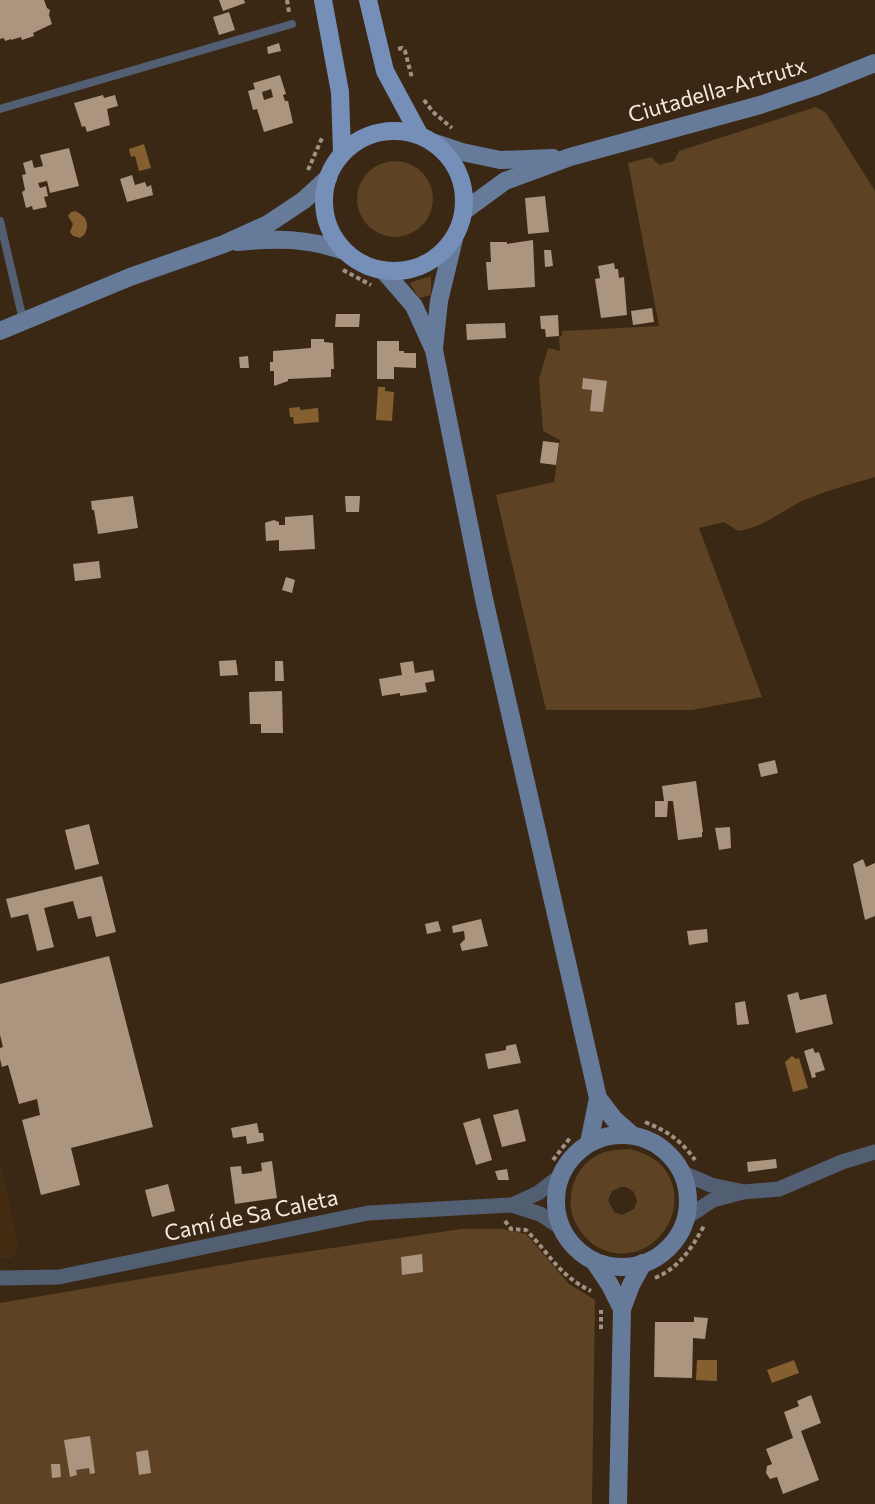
<svg xmlns="http://www.w3.org/2000/svg" width="875" height="1504" viewBox="0 0 875 1504" font-family="Commissioner,sans-serif">
	<style>
		.built { fill: #432c12 }
		.green { fill: #5d4223; fill-rule: evenodd }
		.water { fill: #865f31 }
		.building { fill: #ab957e; fill-rule: evenodd }
		.lines { fill: none; stroke-linecap: round; stroke-linejoin: round }
		.path { stroke: #a09182; stroke-width: 4; stroke-dasharray: 4.5 3; stroke-linecap: butt }
		.lane { stroke: #525f73; stroke-width: 8 }
		.street { stroke: #525f73; stroke-width: 15 }
		.secondary { stroke: #667a9a; stroke-width: 18 }
		.primary { stroke: #758fb8; stroke-width: 18 }
		.labels { text-anchor: middle; stroke-width: 6; stroke-linejoin: round; paint-order: stroke }
		.street-label { font-size: 22px; fill: #f6eade; stroke: #3a2814 }
	</style>
	<rect width="100%" height="100%" fill="#3a2814"/>
	<!-- built -->
	<polygon class="built" points="0,1163 19,1249 10,1259 0,1258"/>
	<!-- green -->
	<g class="green">
		<path d="M816,107L826,113L875,191V477C849,485 823,491 798,503C776,515 765,526 738,531L724,522L699,528L762,697L692,710H546L496,495L554,482L560,440L543,431L539,379L548,348L560,351L559,336H562V331L659,326L628,163L651,157L659,165L674,161L679,151Z"/>
		<circle cx="395" cy="199" r="38"/>
		<polygon points="431,276 431,295 419,298 410,284 412,282"/>
		<path d="M631,1149C643,1153 654,1157 663,1167C693,1204 660,1260 614,1253C597,1250 584,1239 576,1224C564,1200 573,1169 596,1156C607,1149 619,1150 631,1149ZM621,1187H626L634,1192L637,1201L634,1209L622,1215L614,1212L608,1200L612,1191Z"/>
		<polygon points="461,1229 503,1229 526,1234 569,1284 595,1300 592,1504 0,1504 0,1303 264,1258"/>
	</g>
	<!-- water -->
	<g class="water">
		<polygon points="144,144 151,168 139,171 135,156 131,157 129,149"/>
		<path d="M75,211C86,216 90,223 85,234L80,238L73,236L70,232L73,224L68,216L71,212Z"/>
		<polygon points="378,387 385,387 385,391 394,392 392,421 376,420"/>
		<polygon points="300,407 300,410 318,408 319,422 294,424 293,417 290,417 289,408"/>
		<polygon points="792,1056 796,1059 799,1058 808,1088 793,1092 785,1062"/>
		<polygon points="697,1360 717,1360 717,1381 696,1380"/>
		<polygon points="794,1360 799,1373 772,1383 767,1370"/>
	</g>
	<!-- building -->
	<g class="building">
		<polygon points="0,0 44,0 47,8 50,10 49,15 52,24 33,33 34,36 22,40 21,37 11,40 11,39 5,41 4,38 0,39"/>
		<polygon points="219,0 244,0 245,3 223,11"/>
		<polygon points="229,12 235,30 219,35 213,17"/>
		<polygon points="279,43 281,51 268,54 267,47"/>
		<path d="M280,75L286,94L283,95L285,101H288L293,123L264,132L257,109L253,110L248,91L255,89L253,83ZM271,89L273,97L264,100L262,92Z"/>
		<polygon points="103,95 104,98 115,95 118,106 107,109 110,125 87,132 85,126 82,127 74,103"/>
		<polygon points="69,148 79,186 50,193 47,181 38,183 40,188 46,186 48,196 44,197 47,207 33,210 32,206 26,208 22,192 25,190 22,175 26,174 23,163 32,160 34,168 43,166 40,155"/>
		<polygon points="132,175 135,185 145,182 147,187 151,185 153,195 127,202 120,179"/>
		<polygon points="545,196 549,232 528,234 525,198"/>
		<polygon points="533,240 535,287 488,290 486,262 491,262 490,242 507,242 507,244"/>
		<polygon points="544,250 551,250 553,266 545,267"/>
		<polygon points="614,263 615,269 618,269 619,278 624,277 627,315 601,318 595,279 600,278 598,266"/>
		<polygon points="652,308 654,322 633,325 631,311"/>
		<polygon points="336,314 360,314 359,327 335,327"/>
		<polygon points="558,315 559,336 546,337 545,329 541,329 540,316"/>
		<polygon points="505,323 506,338 467,340 466,324"/>
		<polygon points="311,339 324,339 324,342 333,343 334,369 331,369 331,377 288,379 288,381 274,386 274,371 270,371 270,362 273,362 273,351 311,348"/>
		<polygon points="377,341 399,341 399,351 404,351 404,353 416,353 416,368 394,367 394,379 377,379"/>
		<polygon points="248,356 249,368 240,368 239,357"/>
		<polygon points="583,378 607,381 603,412 590,411 592,390 582,389"/>
		<polygon points="543,441 559,443 556,465 540,463"/>
		<polygon points="133,496 138,528 98,534 94,510 92,510 91,501"/>
		<polygon points="345,496 360,496 359,512 346,512"/>
		<polygon points="313,515 315,549 279,551 279,540 266,541 265,523 267,522 274,520 279,522 279,525 285,525 285,517"/>
		<polygon points="99,561 101,578 75,581 73,564"/>
		<polygon points="286,577 295,580 292,593 282,590"/>
		<polygon points="236,660 238,675 220,676 219,661"/>
		<polygon points="275,661 283,661 284,681 275,681"/>
		<polygon points="413,661 415,673 433,670 435,681 425,683 427,692 400,696 400,693 382,696 379,679 402,675 400,663"/>
		<polygon points="282,691 283,733 261,733 261,724 250,724 249,692"/>
		<polygon points="775,760 778,773 761,777 758,764"/>
		<polygon points="696,781 703,832 702,832 702,837 678,840 673,801 668,801 667,817 655,817 655,801 664,801 662,786"/>
		<polygon points="89,824 99,864 75,870 65,830"/>
		<polygon points="730,827 731,848 719,850 715,828"/>
		<polygon points="863,859 866,867 875,863 875,916 865,920 853,864"/>
		<polygon points="102,876 116,932 96,937 91,916 78,919 73,901 44,908 54,947 37,951 28,914 11,918 6,899"/>
		<polygon points="481,919 488,946 462,951 460,944 465,939 464,931 453,933 452,926"/>
		<polygon points="438,921 441,931 427,934 425,924"/>
		<polygon points="707,929 708,942 689,945 687,931"/>
		<polygon points="109,956 153,1127 71,1148 80,1185 41,1195 22,1120 40,1115 37,1099 19,1104 8,1065 2,1067 0,1059 0,1048 3,1047 0,1035 0,984"/>
		<polygon points="798,992 800,1000 826,994 833,1024 796,1033 787,995"/>
		<polygon points="745,1001 749,1024 737,1025 735,1003"/>
		<polygon points="516,1044 521,1063 488,1069 485,1054 506,1050 506,1046"/>
		<polygon points="813,1048 815,1053 819,1052 825,1070 815,1073 816,1077 812,1078 804,1051"/>
		<polygon points="518,1109 526,1141 502,1147 493,1115"/>
		<polygon points="480,1118 492,1160 476,1165 463,1123"/>
		<polygon points="257,1123 259,1133 263,1133 264,1141 247,1144 246,1136 233,1138 231,1128"/>
		<polygon points="776,1159 777,1168 748,1172 747,1162"/>
		<polygon points="272,1161 277,1198 235,1204 230,1167 241,1166 242,1174 252,1173 262,1171 261,1163"/>
		<polygon points="507,1169 509,1180 498,1180 495,1171"/>
		<polygon points="168,1184 175,1211 152,1217 145,1190"/>
		<polygon points="422,1254 423,1272 402,1275 401,1257"/>
		<polygon points="694,1317 708,1318 705,1339 693,1338 692,1378 654,1377 655,1322 694,1322"/>
		<polygon points="811,1395 821,1423 801,1431 819,1480 783,1494 777,1477 770,1479 766,1473 767,1466 772,1464 766,1449 793,1438 784,1412 799,1406 797,1401"/>
		<polygon points="90,1436 95,1473 90,1474 89,1468 76,1470 77,1475 70,1477 64,1440"/>
		<polygon points="148,1450 151,1473 139,1475 136,1452"/>
		<polygon points="51,1464 60,1464 61,1477 52,1478"/>
	</g>
	<g class="lines">
		<!-- path -->
		<g class="path">
			<polyline points="287,0 289,12"/>
			<polyline points="398,49 402,48 405,51 412,78"/>
			<polyline points="424,100 433,112 452,128"/>
			<polyline points="308,170 322,138"/>
			<polyline points="343,270 371,285"/>
			<path d="M645,1122C667,1131 681,1140 695,1160"/>
			<polyline points="553,1160 570,1138"/>
			<path d="M505,1221L511,1229L526,1230C550,1254 558,1275 591,1291"/>
			<path d="M655,1278C680,1267 691,1249 704,1226"/>
			<polyline points="601,1329 601,1310"/>
		</g>
		<!-- lane -->
		<g class="lane">
			<polyline points="0,109 292,24"/>
			<polyline points="0,221 23,320"/>
		</g>
		<!-- street -->
		<g class="street">
			<polyline points="683,1173 711,1185 740,1191"/>
			<polyline points="512,1205 538,1193 563,1174"/>
			<polyline points="687,1217 713,1200 743,1192 779,1189 842,1162 875,1152"/>
			<polyline points="0,1278 59,1277 368,1213 512,1205 540,1214 563,1229"/>
		</g>
		<!-- secondary -->
		<g class="secondary">
			<polyline points="435,143 462,152 500,160 553,158"/>
			<polyline points="464,211 505,181 570,157 760,105 814,87 875,63"/>
			<path d="M237,242C277,238 306,238 344,251"/>
			<polyline points="383,270 414,306 434,350 484,599 598,1098 589,1143"/>
			<polyline points="0,331 130,277 224,244 268,224 304,200 328,178"/>
			<polyline points="434,348 439,301 454,239"/>
			<polyline points="598,1098 614,1119 631,1134"/>
			<circle cx="622" cy="1201" r="66"/>
			<polyline points="594,1261 610,1285 622,1309"/>
			<polyline points="618,1504 622,1309 631,1285 643,1263"/>
		</g>
		<!-- primary -->
		<g class="primary">
			<polyline points="323,0 340,92 342,153"/>
			<polyline points="368,0 385,71 419,134"/>
			<circle cx="394" cy="201" r="70"/>
		</g>
	</g>
	<g class="labels">
		<!-- street labels -->
		<g class="street-label">
			<text transform="translate(717 90) rotate(-16)" y="8">Ciutadella-Artrutx</text>
			<text transform="translate(251 1215) rotate(-12)" y="8">Camí de Sa Caleta</text>
		</g>
	</g>
</svg>
